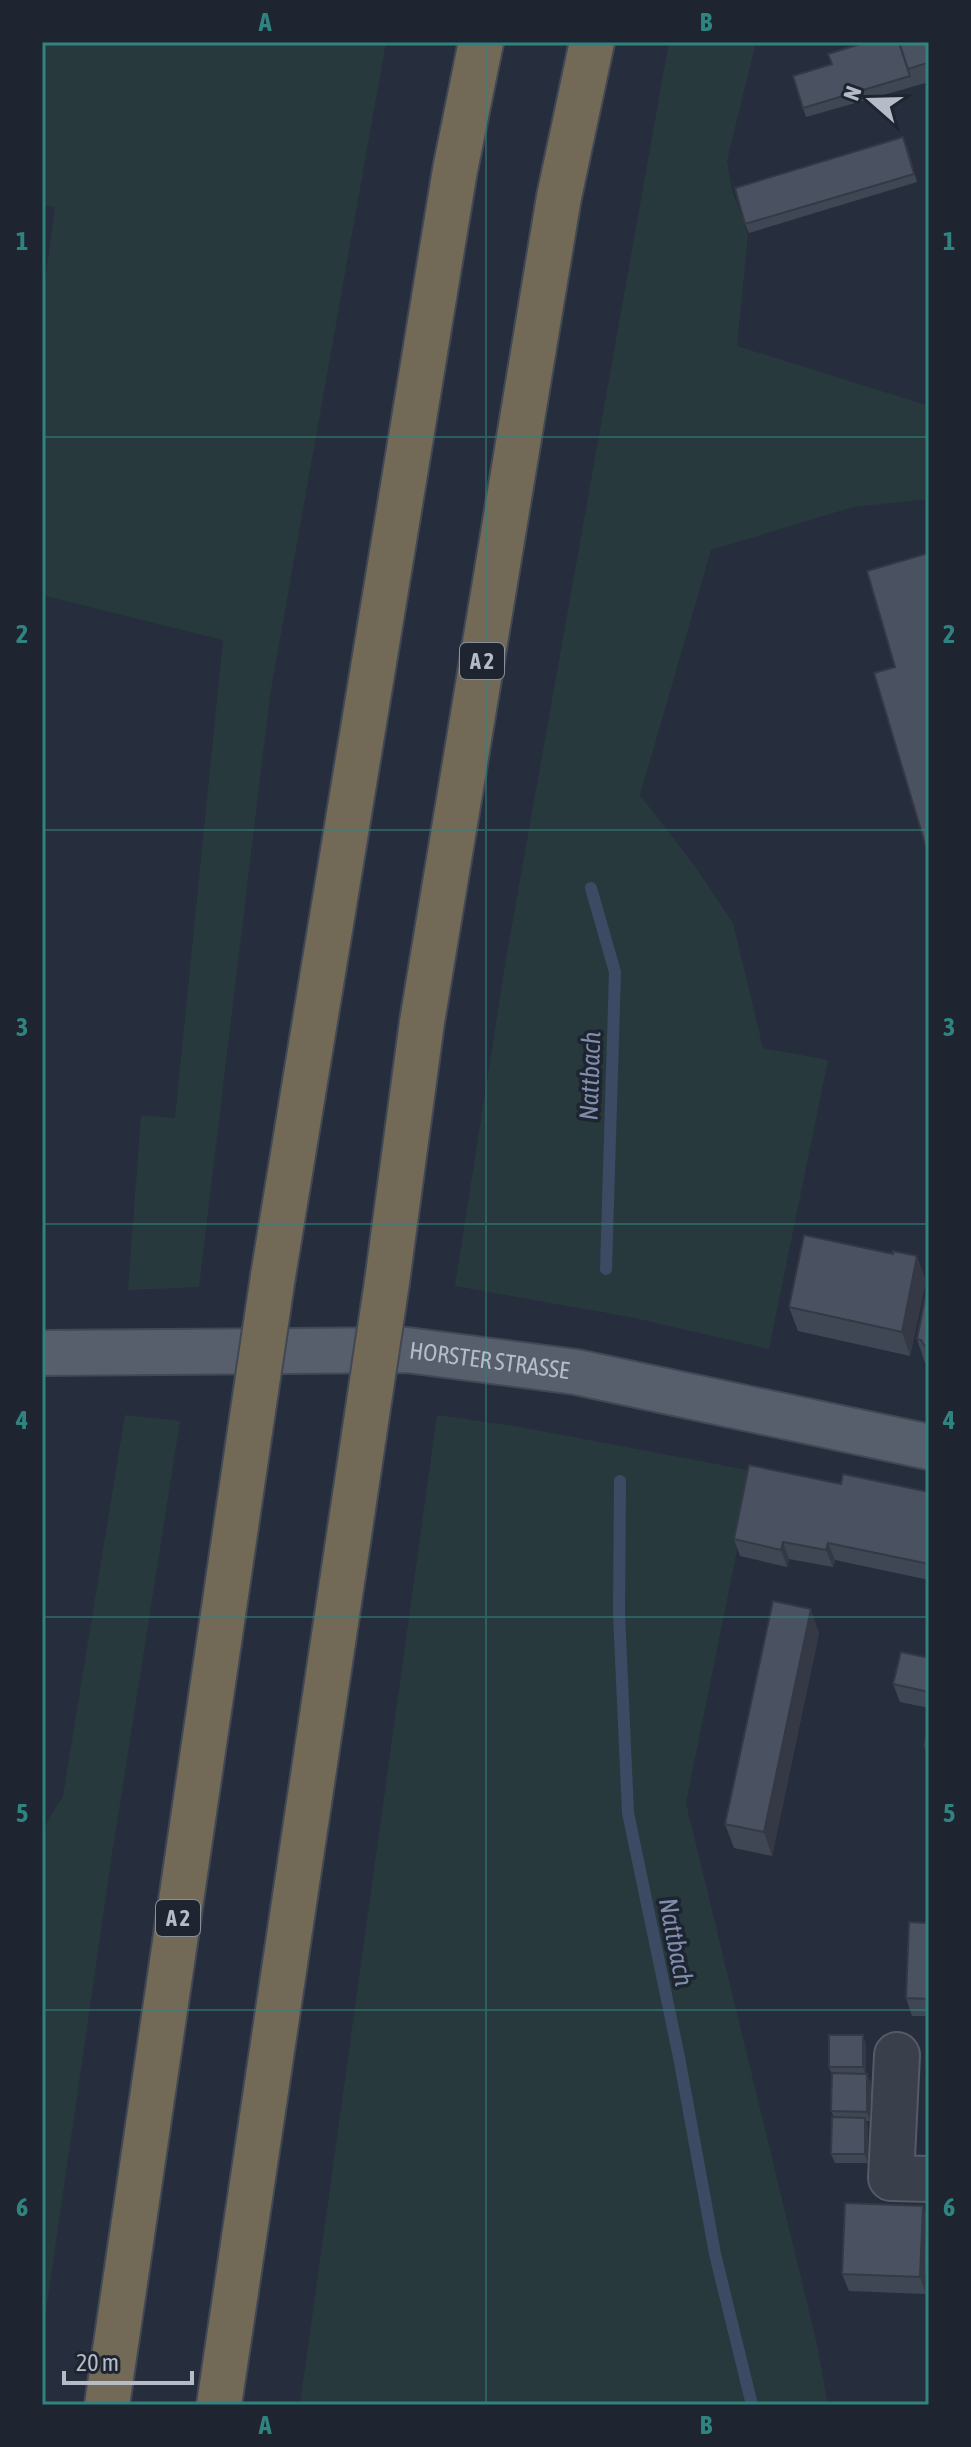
<svg xmlns="http://www.w3.org/2000/svg" width="971" height="2447" viewBox="0 0 971 2447" font-family="'Asap Condensed',sans-serif">
	<style>
		.green { fill: #28393d }
		.lines { fill: none; stroke-linecap: round; stroke-linejoin: round }
		.stream { stroke: #3d4a64; stroke-width: 12 }
		.minor-casing { stroke: #545b67; stroke-width: 48 }
		.major-casing { stroke: #424955; stroke-width: 48 }
		.highway-casing { stroke: #414854; stroke-width: 48 }
		.minor { stroke: #39404c; stroke-width: 44 }
		.major { stroke: #585f6c; stroke-width: 44 }
		.highway { stroke: #726957; stroke-width: 44 }
		.highway-bridge-casing { stroke: #414854; stroke-width: 48; stroke-linecap: butt }
		.highway-bridge { stroke: #726957; stroke-width: 44 }
		.wall { fill: #404754 }
		.shaded-wall { fill: #343945 }
		.building { fill: #4a5262; stroke: #343945; stroke-width: 2 }
		.grid { fill: none; stroke: #308480; stroke-width: 2; stroke-opacity: 0.55 }
		.labels { text-anchor: middle; stroke-width: 7; stroke-linejoin: round; paint-order: stroke }
		.shield { fill: #1e2531; stroke: #888e9a; stroke-width: 2 }
		.shield-label { font-size: 22px; font-weight: bold; fill: #b5bbc7 }
		.street-label { font-size: 24px; fill: #b5bbc7; stroke: #1e2531 }
		.water-label { font-size: 26px; font-style: italic; fill: #7f8ead; stroke: #1e2531 }
		.neatline { fill: none; stroke: #308480; stroke-width: 3 }
		.grid-label { font-size: 26px; text-anchor: middle; font-weight: bold; fill: #308480 }
	</style>
	<rect width="100%" height="100%" fill="#262d3c"/>
	<!-- green -->
	<g class="green">
		<polygon points="42,42 386,42 270,695 199,1287 128,1290 141,1115 175,1118 223,640 42,595 42,303 55,207 42,205"/>
		<polygon points="669,42 756,42 727,161 732,190 748,234 737,346 929,406 929,499 853,507 711,550 640,795 694,865 733,923 763,1048 828,1060 769,1349 630,1317 455,1286 506,959"/>
		<polygon points="125,1415 180,1421 110,1867 42,2339 42,1831 63,1796"/>
		<polygon points="437,1415 520,1427 753,1471 686,1803 816,2340 828,2405 300,2405"/>
	</g>
	<g class="lines">
		<!-- stream -->
		<g class="stream">
			<polyline points="591,888 615,972 606,1269"/>
			<polyline points="620,1481 619,1614 628,1813 679,2057 715,2254 752,2405"/>
		</g>
		<defs>
			<polyline id="minor" points="897,2055 891,2178 929,2179"/>
			<g id="major">
				<path id="s1" d="M42,1353L407,1350L576,1372L929,1447"/>
			</g>
			<g id="highway">
				<polyline points="273,1276 455,170 481,42"/>
				<polyline points="387,1282 422,1022 559,197 592,42"/>
				<polyline points="107,2405 250,1431"/>
				<polyline points="219,2405 364,1435"/>
			</g>
		</defs>
		<!-- minor casing -->
		<use href="#minor" class="minor-casing"/>
		<!-- major casing -->
		<use href="#major" class="major-casing"/>
		<!-- highway casing -->
		<use href="#highway" class="highway-casing"/>
		<!-- minor -->
		<use href="#minor" class="minor"/>
		<!-- major -->
		<use href="#major" class="major"/>
		<!-- highway -->
		<use href="#highway" class="highway"/>
		<defs>
			<g id="highway-bridge">
				<polyline points="250,1431 273,1276"/>
				<polyline points="364,1435 387,1282"/>
			</g>
		</defs>
		<!-- highway-bridge casing -->
		<use href="#highway-bridge" class="highway-bridge-casing"/>
		<!-- highway-bridge -->
		<use href="#highway-bridge" class="highway-bridge"/>
	</g>
	<!-- wall -->
	<g class="wall">
		<polygon points="929,42 929,82 806,117 803,108 832,64"/>
		<polygon points="907,146 917,182 749,233 745,224"/>
		<polygon points="929,1279 929,1364 925,1363 917,1339"/>
		<polygon points="926,1280 910,1356 798,1331 789,1307"/>
		<polygon points="841,1484 929,1492 929,1580 835,1560 833,1567 789,1559 787,1567 740,1556 734,1539"/>
		<polygon points="819,1633 772,1856 734,1848 725,1824"/>
		<polygon points="929,1658 929,1708 900,1702 893,1684"/>
		<polygon points="929,1724 929,1760 924,1746"/>
		<polygon points="929,1923 929,2016 912,2016 906,1998"/>
		<polygon points="866,2044 866,2074 871,2083 870,2121 866,2121 868,2126 868,2163 835,2163 831,2154 834,2117 831,2111 832,2075 829,2067"/>
		<polygon points="923,2206 929,2223 929,2279 927,2279 926,2294 849,2291 842,2274"/>
	</g>
	<!-- shaded-wall -->
	<g class="shaded-wall">
		<polygon points="917,1256 926,1280 910,1356 902,1332"/>
		<polygon points="783,1542 789,1559 787,1567 781,1550"/>
		<polygon points="828,1543 835,1560 833,1567 826,1550"/>
		<polygon points="811,1609 819,1633 772,1856 764,1832"/>
		<polygon points="863,2035 866,2044 866,2076 863,2067"/>
		<polygon points="867,2074 871,2083 870,2121 867,2112"/>
		<polygon points="865,2118 868,2126 868,2163 865,2154"/>
		<polygon points="923,2206 929,2223 927,2271 924,2270 927,2279 926,2294 920,2277"/>
	</g>
	<!-- building -->
	<g class="building">
		<polygon points="867,42 899,42 910,76 803,108 793,76 832,64 828,54"/>
		<polygon points="899,42 929,43 929,71 927,63 908,69"/>
		<polygon points="903,137 914,174 745,224 735,188"/>
		<polygon points="929,553 929,857 874,673 895,667 867,571"/>
		<polygon points="804,1235 893,1254 893,1251 917,1256 902,1332 789,1307"/>
		<polygon points="929,1279 929,1346 924,1345 921,1340 917,1339"/>
		<polygon points="749,1465 841,1484 843,1474 929,1492 929,1564 828,1543 826,1550 783,1542 781,1550 734,1539"/>
		<polygon points="773,1601 811,1609 764,1832 725,1824"/>
		<polygon points="901,1652 929,1658 929,1692 893,1684"/>
		<polygon points="929,1724 929,1747 924,1746"/>
		<polygon points="909,1922 929,1923 929,1999 906,1998"/>
		<rect x="829" y="2035" width="34" height="32"/>
		<polygon points="832,2073 867,2074 867,2112 831,2111"/>
		<polygon points="832,2117 865,2118 865,2154 831,2154"/>
		<polygon points="845,2203 923,2206 920,2277 842,2274"/>
		<polygon points="925,2236 929,2236 929,2271 924,2270"/>
	</g>
	<!-- grid -->
	<path class="grid" d="M486,42V2405M42,437H929M42,830H929M42,1224H929M42,1617H929M42,2010H929"/>
	<g class="labels">
		<!-- shield labels -->
		<g class="shield">
			<rect x="460" y="643" width="44" height="36" rx="6"/>
			<rect x="156" y="1900" width="44" height="36" rx="6"/>
		</g>
		<g class="shield-label">
			<text x="482" y="669">A 2</text>
			<text x="178" y="1926">A 2</text>
		</g>
		<!-- street labels -->
		<g class="street-label">
			<text dy="8" stroke="none"><textPath href="#s1" startOffset="448">HORSTER STRASSE</textPath></text>
		</g>
		<!-- water labels -->
		<g class="water-label">
			<text transform="translate(590 1076) rotate(-88)" y="9">Nattbach</text>
			<text transform="translate(676 1942) rotate(79)" y="9">Nattbach</text>
		</g>
	</g>
	<!-- border -->
	<rect width="971" height="2447" fill="none" stroke="#1e2531" stroke-width="88"/>
	<!-- north arrow -->
	<g transform="translate(871 100) rotate(290)" stroke="#1e2531" stroke-width="6" paint-order="stroke">
	<path d="M0-6L14 30L0 20L-14 30Z" fill="#b5bbc7"/>
	<text y="-12" font-size="22" font-weight="bold" text-anchor="middle" fill="#b5bbc7">N</text>
	</g>
	<!-- scale -->
	<path d="M64 2371v12h128v-12" fill="none" stroke="#b5bbc7" stroke-width="4"/>
	<text x="76" y="2371" font-size="24" fill="#b5bbc7" stroke="#1e2531" stroke-width="6" paint-order="stroke">20 m</text>
	<rect x="44" y="44" width="883" height="2359" class="neatline"/>
	<g class="grid-label">
		<text x="265" y="31">A</text>
		<text x="706" y="31">B</text>
		<text x="22" y="250">1</text>
		<text x="949" y="250">1</text>
		<text x="22" y="643">2</text>
		<text x="949" y="643">2</text>
		<text x="22" y="1036">3</text>
		<text x="949" y="1036">3</text>
		<text x="22" y="1429">4</text>
		<text x="949" y="1429">4</text>
		<text x="22" y="1822">5</text>
		<text x="949" y="1822">5</text>
		<text x="22" y="2216">6</text>
		<text x="949" y="2216">6</text>
		<text x="265" y="2434">A</text>
		<text x="706" y="2434">B</text>
	</g>
</svg>
